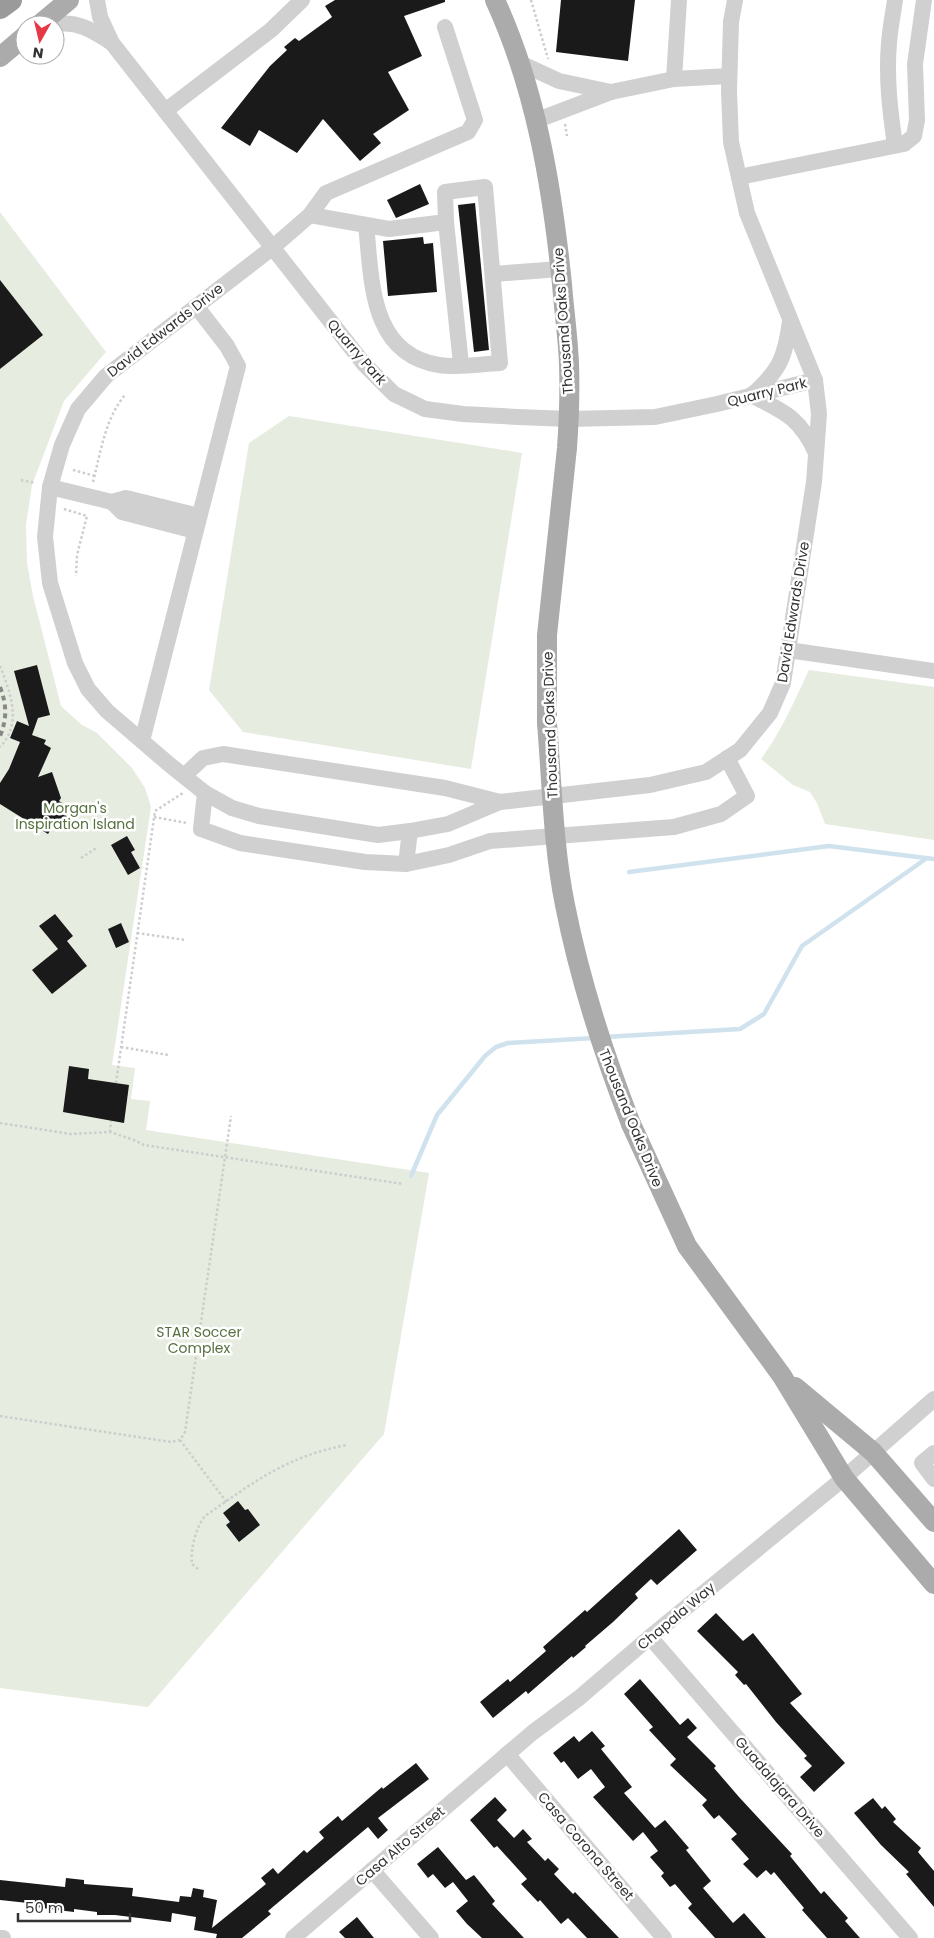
<svg xmlns="http://www.w3.org/2000/svg" width="934" height="1938" viewBox="0 0 934 1938" font-family="Poppins,sans-serif">
	<style>
		.green { fill: #e6ecdf }
		.lines { fill: none; stroke-linecap: round; stroke-linejoin: round }
		.stream { stroke: #cfe2ee; stroke-width: 4.5 }
		.building { fill: #1a1a1a }
		.path { stroke: #cdcdcd; stroke-width: 2.5; stroke-dasharray: 2.5 2.5; stroke-linecap: butt }
		.minor { stroke: #d0d0d0; stroke-width: 16 }
		.major { stroke: #ababab; stroke-width: 20 }
		.highway { stroke: #9a9a9a; stroke-width: 22 }
		.rail { stroke: #888; stroke-width: 4; stroke-dasharray: 5 4; stroke-linecap: butt }
		.major-bridge { stroke: #ababab; stroke-width: 20 }
		.labels { text-anchor: middle; stroke-width: 5; stroke-linejoin: round; paint-order: stroke }
		.street-label { font-size: 14px; fill: #333; stroke: #fff }
		.park-label { font-size: 14px; fill: #56703f; stroke: #fff }
	</style>
	<rect width="100%" height="100%" fill="#fff"/>
	<!-- green -->
	<g class="green">
		<polygon points="0,212 106,352 64,401 32,485 26,525 27,563 33,596 61,706 82,725 97,733 132,768 145,788 151,807 112,1065 135,1068 131,1099 150,1101 146,1130 429,1173 384,1434 148,1707 0,1688"/>
		<polygon points="289,416 522,453 471,769 243,732 209,690 249,443"/>
		<path d="M809,670L934,687V840L825,824L817,803L810,792L793,785L761,759C783,729 793,703 809,670Z"/>
	</g>
	<g class="lines">
		<!-- stream -->
		<g class="stream">
			<polyline points="629,872 829,846 934,859"/>
			<polyline points="605,1037 740,1029 764,1014 802,946 927,858"/>
			<polyline points="411,1176 437,1115 485,1056 496,1047 508,1043 595,1038"/>
		</g>
	</g>
	<!-- building -->
	<g class="building">
		<polygon points="335,0 445,0 445,2 404,16 422,56 388,72 409,110 373,134 381,143 360,161 323,119 297,153 259,130 250,146 221,128 270,66 287,50 284,47 295,38 299,41 332,17 325,6"/>
		<polygon points="561,0 635,0 628,61 556,52"/>
		<polygon points="420,184 429,204 396,218 387,200"/>
		<polygon points="475,203 489,350 474,352 458,205"/>
		<polygon points="423,237 424,244 433,243 437,292 388,296 383,241"/>
		<polygon points="0,280 43,335 0,369"/>
		<polygon points="37,665 50,715 38,718 32,735 46,740 44,744 51,748 38,777 52,772 61,798 59,801 67,806 65,809 67,820 64,825 51,829 48,834 0,804 0,783 9,769 20,742 10,738 17,721 29,726 14,671"/>
		<polygon points="127,836 135,850 131,852 140,868 128,875 111,845"/>
		<polygon points="55,914 73,936 67,941 87,966 52,994 32,970 58,949 39,926"/>
		<polygon points="121,923 129,942 116,948 108,929"/>
		<polygon points="69,1066 89,1069 88,1079 129,1085 124,1123 63,1112"/>
		<polygon points="238,1501 245,1510 248,1509 260,1525 239,1542 226,1525 230,1522 223,1513"/>
		<polygon points="679,1529 697,1550 657,1585 651,1579 635,1594 638,1598 613,1622 585,1646 586,1647 573,1658 572,1656 528,1694 526,1691 493,1718 480,1702 508,1679 510,1682 546,1651 543,1647 585,1610 587,1612"/>
		<polygon points="716,1613 743,1641 753,1633 802,1694 790,1703 845,1763 814,1792 800,1777 812,1766 804,1758 807,1756 776,1722 746,1684 744,1685 735,1675 738,1672 697,1631"/>
		<polygon points="640,1679 680,1725 688,1718 697,1728 687,1737 716,1766 714,1768 739,1797 792,1854 790,1856 821,1894 824,1891 848,1918 845,1921 860,1938 827,1938 802,1910 804,1908 774,1872 771,1875 766,1870 757,1878 743,1864 749,1859 731,1839 737,1834 719,1815 714,1819 702,1805 707,1800 670,1765 676,1759 649,1730 653,1727 624,1694"/>
		<polygon points="592,1731 605,1746 601,1749 632,1787 624,1793 655,1828 665,1820 689,1848 686,1850 711,1881 703,1888 733,1923 744,1913 766,1938 715,1938 688,1908 692,1904 675,1884 670,1887 661,1876 664,1873 650,1857 658,1851 643,1832 633,1841 593,1797 605,1787 591,1769 578,1779 564,1761 561,1763 553,1753 574,1736 579,1742"/>
		<polygon points="416,1763 429,1779 378,1818 388,1830 378,1839 368,1827 268,1911 271,1914 242,1938 216,1938 217,1934 194,1930 196,1917 172,1913 171,1922 115,1915 97,1915 97,1912 74,1909 74,1912 57,1910 28,1906 28,1903 0,1900 0,1880 65,1887 66,1878 84,1880 84,1884 133,1888 132,1896 179,1902 180,1896 191,1897 193,1888 204,1890 203,1897 217,1900 212,1928 266,1884 261,1878 273,1868 278,1874 304,1850 307,1853 324,1838 319,1832 338,1816 342,1821 382,1787 383,1789"/>
		<polygon points="495,1797 507,1810 497,1820 514,1838 523,1829 532,1839 527,1842 545,1861 548,1858 559,1869 554,1874 573,1894 575,1892 619,1938 587,1938 568,1918 561,1924 540,1900 538,1902 521,1884 527,1879 497,1846 494,1848 470,1820"/>
		<polygon points="873,1798 882,1809 885,1806 896,1819 893,1822 921,1848 918,1852 934,1871 934,1907 906,1874 909,1872 881,1845 854,1813"/>
		<polygon points="438,1847 466,1880 474,1875 495,1901 492,1904 524,1938 482,1938 467,1924 456,1911 468,1901 453,1882 445,1888 433,1874 428,1878 417,1864"/>
		<polygon points="357,1917 374,1938 345,1938 339,1932"/>
	</g>
	<g class="lines">
		<!-- path -->
		<g class="path">
			<polyline points="531,0 548,59"/>
			<polyline points="565,124 567,136"/>
			<polyline points="73,470 95,476"/>
			<polyline points="21,480 35,483"/>
			<path d="M93,482C101,451 105,419 125,395"/>
			<polyline points="64,509 87,516 77,555 76,576"/>
			<path d="M0,666C10,692 23,723 0,747"/>
			<polyline points="154,817 187,823"/>
			<polyline points="81,858 98,847"/>
			<polyline points="137,933 185,940"/>
			<polyline points="121,1047 168,1055"/>
			<polyline points="116,1083 155,811 183,793"/>
			<polyline points="0,1123 71,1134 110,1132 134,1140 144,1145 403,1184"/>
			<polyline points="110,1132 111,1121"/>
			<polyline points="0,1416 171,1442 180,1440 185,1432 231,1116"/>
			<polyline points="180,1440 228,1504"/>
			<path d="M198,1569L192,1564C190,1550 196,1527 205,1516C254,1482 287,1456 347,1445"/>
		</g>
		<!-- minor -->
		<g class="minor">
			<polyline points="97,0 100,17 112,43 364,364 394,394 425,409 463,414 518,417 569,419 655,417 717,404 815,380"/>
			<path d="M895,0C893,14 890,29 889,43C886,77 890,111 895,145"/>
			<path d="M53,25C75,19 94,31 112,43"/>
			<polyline points="445,27 475,120 468,132 326,193 310,215 272,248 106,376 78,409 62,445 50,487 45,537 50,583 75,663 88,689 107,711 170,765 205,793 232,808 259,816 378,835 410,831 448,824 500,802 650,785 706,772 740,750 770,713 783,683 814,482 819,414 815,380 747,213 731,142 729,91 731,22 735,0"/>
			<polyline points="520,63 559,81 611,92"/>
			<polyline points="674,79 679,0"/>
			<polyline points="165,111 271,30 302,0"/>
			<polyline points="535,121 611,92 674,79 729,76"/>
			<polyline points="739,177 904,144 914,136 917,120 915,64 924,0"/>
			<path d="M310,215L389,229L446,222L445,192L485,187L500,363C481,364 458,368 439,365C369,354 372,279 366,225"/>
			<polyline points="446,222 461,364"/>
			<polyline points="493,274 560,269"/>
			<path d="M753,394C780,370 785,357 790,322"/>
			<path d="M751,395C785,412 800,418 816,453"/>
			<polyline points="50,487 112,502 126,498 199,516"/>
			<polyline points="112,502 122,512 195,531"/>
			<polyline points="788,650 934,671"/>
			<polyline points="142,741 238,366 227,346 196,306"/>
			<polyline points="184,776 203,758 223,754 445,788 500,802"/>
			<polyline points="205,793 201,829 240,843 365,862 406,864 449,855 490,841 674,827 721,814 747,796 727,758"/>
			<polyline points="406,864 410,831"/>
			<polyline points="934,1453 922,1463 934,1479"/>
			<polyline points="650,1637 910,1938"/>
			<polyline points="507,1754 664,1938"/>
			<polyline points="372,1870 431,1938"/>
			<polyline points="0,1938 3,1938"/>
			<polyline points="293,1938 532,1733 579,1698 650,1637 844,1478 934,1399"/>
		</g>
		<!-- major -->
		<g class="major">
			<path d="M495,0C536,89 552,187 562,284C564,311 568,337 569,364C570,392 569,420 567,448L547,635V723"/>
			<polyline points="39,25 69,0"/>
			<polyline points="0,57 25,36"/>
			<polyline points="631,1124 687,1246 782,1376 844,1478 934,1584"/>
			<polyline points="795,1387 873,1452 934,1522"/>
		</g>
		<!-- highway -->
		<polyline class="highway" points="0,8 11,0"/>
		<!-- rail -->
		<path class="rail" d="M0,687C7,705 7,719 0,736"/>
		<!-- major-bridge -->
		<path class="major-bridge" d="M547,723C552,783 553,846 565,905C580,981 603,1052 631,1124"/>
	</g>
	<g class="labels">
		<!-- street labels -->
		<g class="street-label">
			<text transform="translate(563 321) rotate(-94)" y="5">Thousand Oaks Drive</text>
			<text transform="translate(165 330) rotate(-38)" y="5">David Edwards Drive</text>
			<text transform="translate(357 352) rotate(49)" y="5">Quarry Park</text>
			<text transform="translate(767 392) rotate(-14)" y="5">Quarry Park</text>
			<text transform="translate(793 612) rotate(-81)" y="5">David Edwards Drive</text>
			<text transform="translate(550 725) rotate(-92)" y="5">Thousand Oaks Drive</text>
			<text transform="translate(631 1118) rotate(68)" y="5">Thousand Oaks Drive</text>
			<text transform="translate(676 1616) rotate(-40)" y="5">Chapala Way</text>
			<text transform="translate(780 1787) rotate(49)" y="5">Guadalajara Drive</text>
			<text transform="translate(400 1846) rotate(-41)" y="5">Casa Alto Street</text>
			<text transform="translate(586 1846) rotate(49)" y="5">Casa Corona Street</text>
		</g>
		<!-- park labels -->
		<g class="park-label">
			<text x="75" y="813">Morgan's<tspan x="75" dy="16">Inspiration Island</tspan></text>
			<text x="199" y="1337">STAR Soccer<tspan x="199" dy="16">Complex</tspan></text>
		</g>
	</g>
	<!-- north arrow -->
	<g transform="translate(40 40) rotate(188)"><circle r="24" fill="#ffffff" stroke="#adadad"/>
	<path d="M0-4L9 19L0 12L-9 19Z" fill="#e63946"/>
	<text y="-8" font-size="14" font-weight="bold" text-anchor="middle" fill="#333333">N</text>
	</g>
	<!-- scale -->
	<path d="M18 1913v8h112v-8" fill="none" stroke="#333333" stroke-width="2.5"/>
	<text x="25" y="1913" font-size="15" fill="#333333" stroke="#ffffff" stroke-width="4" paint-order="stroke">50 m</text>
</svg>
